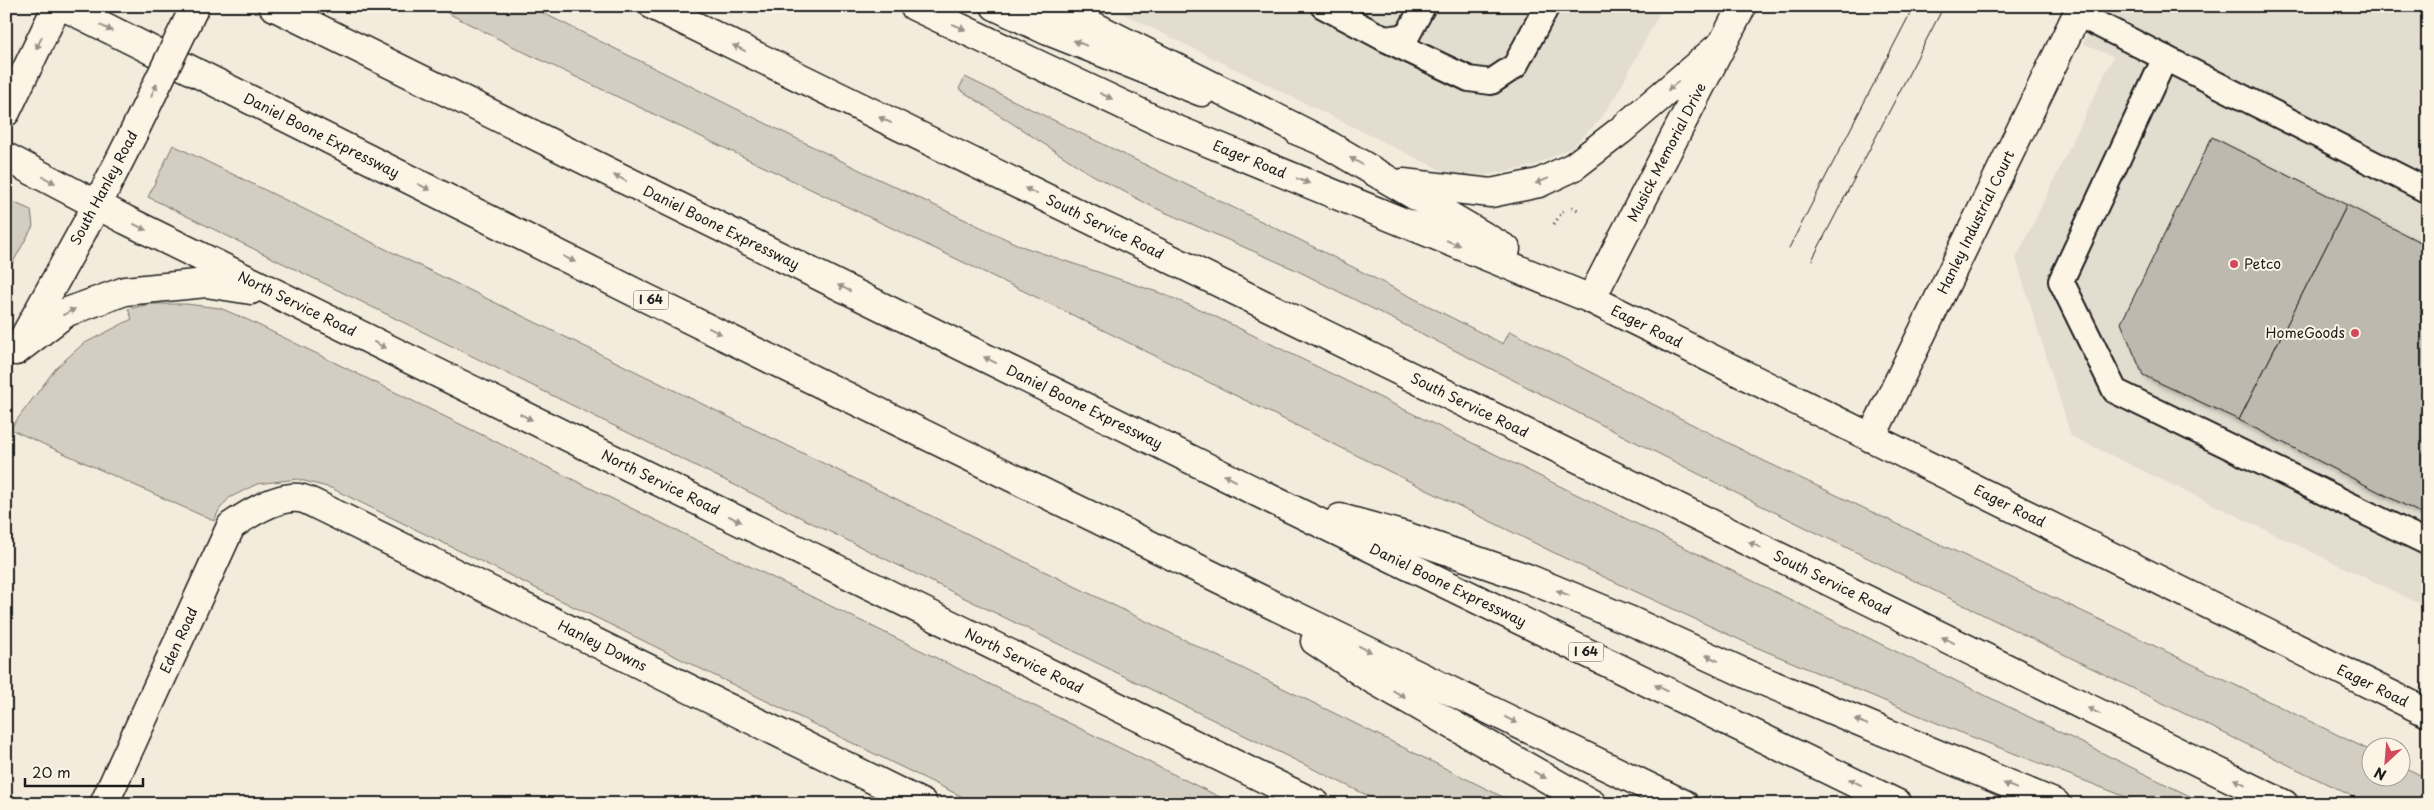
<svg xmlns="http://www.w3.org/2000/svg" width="2434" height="810" viewBox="0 0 2434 810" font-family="'Playpen Sans',sans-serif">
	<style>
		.built { fill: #e3ddcf }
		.green { fill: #d3cec1; stroke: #78756e }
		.building { fill: #beb9ae; stroke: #1c1c1c; filter: url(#shadow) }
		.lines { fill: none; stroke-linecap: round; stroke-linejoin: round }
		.service-casing { stroke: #1c1c1c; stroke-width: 28 }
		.minor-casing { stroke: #1c1c1c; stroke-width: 31 }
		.tertiary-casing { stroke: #1c1c1c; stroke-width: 31 }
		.secondary-casing { stroke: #1c1c1c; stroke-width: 31 }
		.primary-casing { stroke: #1c1c1c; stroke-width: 31 }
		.motorway-casing { stroke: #1c1c1c; stroke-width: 31 }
		.path { stroke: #1c1c1c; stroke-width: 3; stroke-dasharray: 1 4; stroke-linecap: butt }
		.service { stroke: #fcf5e5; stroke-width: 24 }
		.minor { stroke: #fcf5e5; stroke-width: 28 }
		.tertiary { stroke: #fcf5e5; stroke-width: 28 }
		.secondary { stroke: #fcf5e5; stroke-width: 28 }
		.primary { stroke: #fcf5e5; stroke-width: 28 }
		.motorway { stroke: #fcf5e5; stroke-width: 28 }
		.tram { stroke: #1c1c1c; stroke-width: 1 }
		.primary-bridge-casing { stroke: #1c1c1c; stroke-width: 31; stroke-linecap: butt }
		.primary-bridge { stroke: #fcf5e5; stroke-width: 28 }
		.oneway { fill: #97938b }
		.poi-dot { fill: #d1495b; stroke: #fcf5e5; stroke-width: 2 }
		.labels { text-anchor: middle; stroke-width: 4; stroke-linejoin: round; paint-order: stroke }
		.shield { fill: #fcf5e5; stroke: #5f5d58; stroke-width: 1 }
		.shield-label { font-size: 12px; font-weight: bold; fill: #1c1c1c }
		.street-label { font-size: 14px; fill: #1c1c1c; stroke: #fcf5e5 }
		.poi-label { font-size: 14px; fill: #1c1c1c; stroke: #fcf5e5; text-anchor: start }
	</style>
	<defs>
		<filter id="shadow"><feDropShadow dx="4.5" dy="4.5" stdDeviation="2.5" flood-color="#0004"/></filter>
	</defs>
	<rect width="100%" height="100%" fill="#f3ecdd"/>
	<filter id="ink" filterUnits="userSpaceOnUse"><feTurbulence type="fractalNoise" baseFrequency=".02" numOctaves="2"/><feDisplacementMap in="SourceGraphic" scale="10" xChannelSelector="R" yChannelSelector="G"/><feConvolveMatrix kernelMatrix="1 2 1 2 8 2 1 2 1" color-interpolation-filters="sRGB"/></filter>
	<g filter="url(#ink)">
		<!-- built -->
		<g class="built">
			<polygon points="1107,6 1663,6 1622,85 1600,120 1572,147 1533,166 1486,175 1457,178"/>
			<polygon points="2101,6 2428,6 2428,608 2071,436 2016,259 2113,57 2083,43"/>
		</g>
		<!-- green -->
		<g class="green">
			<polygon points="434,6 529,6 870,175 1021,246 1160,293 1204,311 2206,804 2144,804 1949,728 1751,645 1589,570 1036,297 526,53"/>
			<polygon points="965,77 1302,241 1503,344 1510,331 1760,459 2124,631 2371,751 2372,778 2402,778 2402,766 2428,779 2428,804 2368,804 1754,502 1296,270 1153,207 1089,173 959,89"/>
			<polygon points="173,145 1342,717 1517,804 1385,804 1254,740 148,197"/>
			<polygon points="6,199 31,210 33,226 6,275"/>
			<polygon points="150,304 186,304 220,308 250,321 1234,804 977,804 331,488 297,479 257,484 229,498 219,510 214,521 10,429 56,368 83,344 132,319 128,309"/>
		</g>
		<!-- building -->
		<g class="building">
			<polygon points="2212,137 2347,205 2239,420 2143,375 2121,323"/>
			<polygon points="2347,205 2428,246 2428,517 2239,420"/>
		</g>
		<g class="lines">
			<defs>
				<g id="service">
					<polyline points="1323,6 1385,39 1407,36 1423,6"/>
					<polyline points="2078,14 2428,191"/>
					<polyline points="1385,39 1469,79 1491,82 1515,66 1547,6"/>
					<polyline points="2165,58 2061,281 2115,391 2428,543"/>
				</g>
				<g id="minor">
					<path id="s1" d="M1871,438L2081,6"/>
					<path id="s2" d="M104,804L231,526C248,514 277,496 299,498C306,499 315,504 321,507L923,804"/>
				</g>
				<g id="tertiary">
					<path id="s3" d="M1591,299L1742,6"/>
				</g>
				<g id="secondary">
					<path id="s4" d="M914,6L1168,126L1591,299L2428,713"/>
					<polyline points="995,6 1046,30 1202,92"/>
					<polyline points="1298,131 1320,140 1506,249"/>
					<polyline points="1403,183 1491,193 1539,183 1573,167 1620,131 1723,43"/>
				</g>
				<g id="primary">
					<path id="s5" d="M654,6L2284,804"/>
					<polyline points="1054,6 1320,140"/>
					<polyline points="6,112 57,6"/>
					<path id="s6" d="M6,157L126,220L1316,804"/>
					<polyline points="22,341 97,205 133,134"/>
					<polyline points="16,351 67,312 125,291 206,283 251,290"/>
				</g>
				<g id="motorway">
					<path id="s7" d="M63,6L644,297L1242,590L1684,804"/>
					<path id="s8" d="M273,6L1273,500L1898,804"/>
					<polyline points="1340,518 1405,536 1527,578 1631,621 1749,675 2056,804"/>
					<polyline points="1315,641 1367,676 1592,804"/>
				</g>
			</defs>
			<!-- service casing -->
			<use href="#service" class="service-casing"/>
			<!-- minor casing -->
			<use href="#minor" class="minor-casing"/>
			<!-- tertiary casing -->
			<use href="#tertiary" class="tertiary-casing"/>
			<!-- secondary casing -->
			<use href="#secondary" class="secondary-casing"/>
			<!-- primary casing -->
			<use href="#primary" class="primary-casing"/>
			<!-- motorway casing -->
			<use href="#motorway" class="motorway-casing"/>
			<!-- path -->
			<g class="path">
				<polyline points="1572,207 1580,211"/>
				<polyline points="1554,224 1563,211"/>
			</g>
			<!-- service -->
			<use href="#service" class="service"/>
			<!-- minor -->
			<use href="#minor" class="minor"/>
			<!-- tertiary -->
			<use href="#tertiary" class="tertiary"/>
			<!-- secondary -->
			<use href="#secondary" class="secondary"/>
			<!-- primary -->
			<use href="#primary" class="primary"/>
			<!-- motorway -->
			<use href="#motorway" class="motorway"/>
			<!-- tram -->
			<g class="tram">
				<polyline points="1789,248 1914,6"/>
				<polyline points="1812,260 1944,6"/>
			</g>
			<defs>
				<polyline id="primary-bridge" points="133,134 195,6"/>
			</defs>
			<!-- primary-bridge casing -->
			<use href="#primary-bridge" class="primary-bridge-casing"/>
			<!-- primary-bridge -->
			<use href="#primary-bridge" class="primary-bridge"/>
		</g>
		<!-- one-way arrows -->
		<defs><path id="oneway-solid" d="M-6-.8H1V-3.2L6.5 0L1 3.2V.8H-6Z" transform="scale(1.25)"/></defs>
		<g class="oneway">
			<use href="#oneway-solid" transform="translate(959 27) rotate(25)"/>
			<use href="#oneway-solid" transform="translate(106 28) rotate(27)"/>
			<use href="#oneway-solid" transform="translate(39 43) rotate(116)"/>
			<use href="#oneway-solid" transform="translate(1080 43) rotate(-158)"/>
			<use href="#oneway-solid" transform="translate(739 48) rotate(-154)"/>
			<use href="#oneway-solid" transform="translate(1673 86) rotate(140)"/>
			<use href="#oneway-solid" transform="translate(154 90) rotate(-64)"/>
			<use href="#oneway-solid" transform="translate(1106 96) rotate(25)"/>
			<use href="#oneway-solid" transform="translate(885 120) rotate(-154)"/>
			<use href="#oneway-solid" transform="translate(1356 161) rotate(-150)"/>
			<use href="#oneway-solid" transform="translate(620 178) rotate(-154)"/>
			<use href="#oneway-solid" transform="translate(49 180) rotate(28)"/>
			<use href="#oneway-solid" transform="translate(1303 181) rotate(22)"/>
			<use href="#oneway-solid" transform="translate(1542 181) rotate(158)"/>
			<use href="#oneway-solid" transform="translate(424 187) rotate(26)"/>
			<use href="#oneway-solid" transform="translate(1031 191) rotate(-154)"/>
			<use href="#oneway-solid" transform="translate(140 227) rotate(26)"/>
			<use href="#oneway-solid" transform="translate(1453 243) rotate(22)"/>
			<use href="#oneway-solid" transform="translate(569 259) rotate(26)"/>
			<use href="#oneway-solid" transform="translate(844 288) rotate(-154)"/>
			<use href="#oneway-solid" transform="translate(69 312) rotate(-27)"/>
			<use href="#oneway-solid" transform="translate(715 331) rotate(26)"/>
			<use href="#oneway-solid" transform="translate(380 345) rotate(26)"/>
			<use href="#oneway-solid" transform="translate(990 360) rotate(-154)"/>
			<use href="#oneway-solid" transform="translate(526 417) rotate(26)"/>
			<use href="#oneway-solid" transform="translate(1230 478) rotate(-154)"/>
			<use href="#oneway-solid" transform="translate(735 519) rotate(26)"/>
			<use href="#oneway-solid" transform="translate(1755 545) rotate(-154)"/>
			<use href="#oneway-solid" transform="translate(1563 593) rotate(-158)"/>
			<use href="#oneway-solid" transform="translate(1948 640) rotate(-154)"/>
			<use href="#oneway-solid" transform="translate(1365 649) rotate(26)"/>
			<use href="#oneway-solid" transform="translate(1712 658) rotate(-155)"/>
			<use href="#oneway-solid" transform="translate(1661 688) rotate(-154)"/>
			<use href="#oneway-solid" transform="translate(1399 694) rotate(30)"/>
			<use href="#oneway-solid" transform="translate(2094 711) rotate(-154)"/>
			<use href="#oneway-solid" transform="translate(1511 720) rotate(26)"/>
			<use href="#oneway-solid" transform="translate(1861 722) rotate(-157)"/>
			<use href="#oneway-solid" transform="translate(1540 775) rotate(29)"/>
			<use href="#oneway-solid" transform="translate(1855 782) rotate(-154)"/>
			<use href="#oneway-solid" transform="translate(2240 782) rotate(-154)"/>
			<use href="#oneway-solid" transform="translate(2010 786) rotate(-157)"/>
		</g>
	</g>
	<!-- markers -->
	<g class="poi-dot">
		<circle cx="2234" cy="264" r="5"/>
		<circle cx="2355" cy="333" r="5"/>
	</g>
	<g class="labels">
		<!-- shield labels -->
		<g class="shield">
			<rect x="633.5" y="290.5" width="35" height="19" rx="4"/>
			<rect x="1568.5" y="642.5" width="35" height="19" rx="4"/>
		</g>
		<g class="shield-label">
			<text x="651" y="304">I 64</text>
			<text x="1586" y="656">I 64</text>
		</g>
		<!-- street labels -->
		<g class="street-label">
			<text dy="5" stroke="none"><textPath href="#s7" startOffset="289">Daniel Boone Expressway</textPath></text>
			<text dy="5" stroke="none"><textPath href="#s3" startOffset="165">Musick Memorial Drive</textPath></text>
			<text dy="5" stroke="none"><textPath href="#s4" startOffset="369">Eager Road</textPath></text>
			<text transform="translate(104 188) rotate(-62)" y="5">South Hanley Road</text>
			<text dy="5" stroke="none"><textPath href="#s1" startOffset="240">Hanley Industrial Court</textPath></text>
			<text dy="5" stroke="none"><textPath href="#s5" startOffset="502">South Service Road</textPath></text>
			<text dy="5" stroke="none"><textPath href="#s8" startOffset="500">Daniel Boone Expressway</textPath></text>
			<text dy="5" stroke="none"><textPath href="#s6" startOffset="326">North Service Road</textPath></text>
			<text dy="5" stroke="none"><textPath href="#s4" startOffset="800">Eager Road</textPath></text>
			<text dy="5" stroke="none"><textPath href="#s5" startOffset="908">South Service Road</textPath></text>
			<text dy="5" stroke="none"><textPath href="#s8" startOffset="905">Daniel Boone Expressway</textPath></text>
			<text dy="5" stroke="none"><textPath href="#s6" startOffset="731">North Service Road</textPath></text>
			<text dy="5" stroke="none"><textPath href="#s4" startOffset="1205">Eager Road</textPath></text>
			<text dy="5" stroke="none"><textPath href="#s5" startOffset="1312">South Service Road</textPath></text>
			<text dy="5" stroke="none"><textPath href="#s8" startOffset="1310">Daniel Boone Expressway</textPath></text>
			<text dy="5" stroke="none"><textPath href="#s2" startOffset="180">Eden Road</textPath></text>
			<text dy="5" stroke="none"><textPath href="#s2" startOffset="718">Hanley Downs</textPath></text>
			<text dy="5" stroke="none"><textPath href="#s6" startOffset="1136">North Service Road</textPath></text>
			<text dy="5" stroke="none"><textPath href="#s4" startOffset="1610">Eager Road</textPath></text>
		</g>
		<!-- poi labels -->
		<g class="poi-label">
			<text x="2244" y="269">Petco</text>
			<text x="2345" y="338" text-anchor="end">HomeGoods</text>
		</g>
	</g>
	<!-- margin -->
	<rect width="2434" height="810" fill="none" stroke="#fcf5e5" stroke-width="25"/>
	<rect x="12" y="12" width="2409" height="785" fill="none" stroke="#1c1c1c" stroke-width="2" filter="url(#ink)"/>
	<!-- north arrow -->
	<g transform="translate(2386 762) rotate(206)"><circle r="24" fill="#fcf5e5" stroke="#a29e95"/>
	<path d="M0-4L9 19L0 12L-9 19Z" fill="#d1495b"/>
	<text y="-8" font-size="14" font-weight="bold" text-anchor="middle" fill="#1c1c1c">N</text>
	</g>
	<!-- scale -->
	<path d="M25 778v8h118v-8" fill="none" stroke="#1c1c1c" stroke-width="2.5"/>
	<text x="32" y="778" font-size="15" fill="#1c1c1c" stroke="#fcf5e5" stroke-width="4" paint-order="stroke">20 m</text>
</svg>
